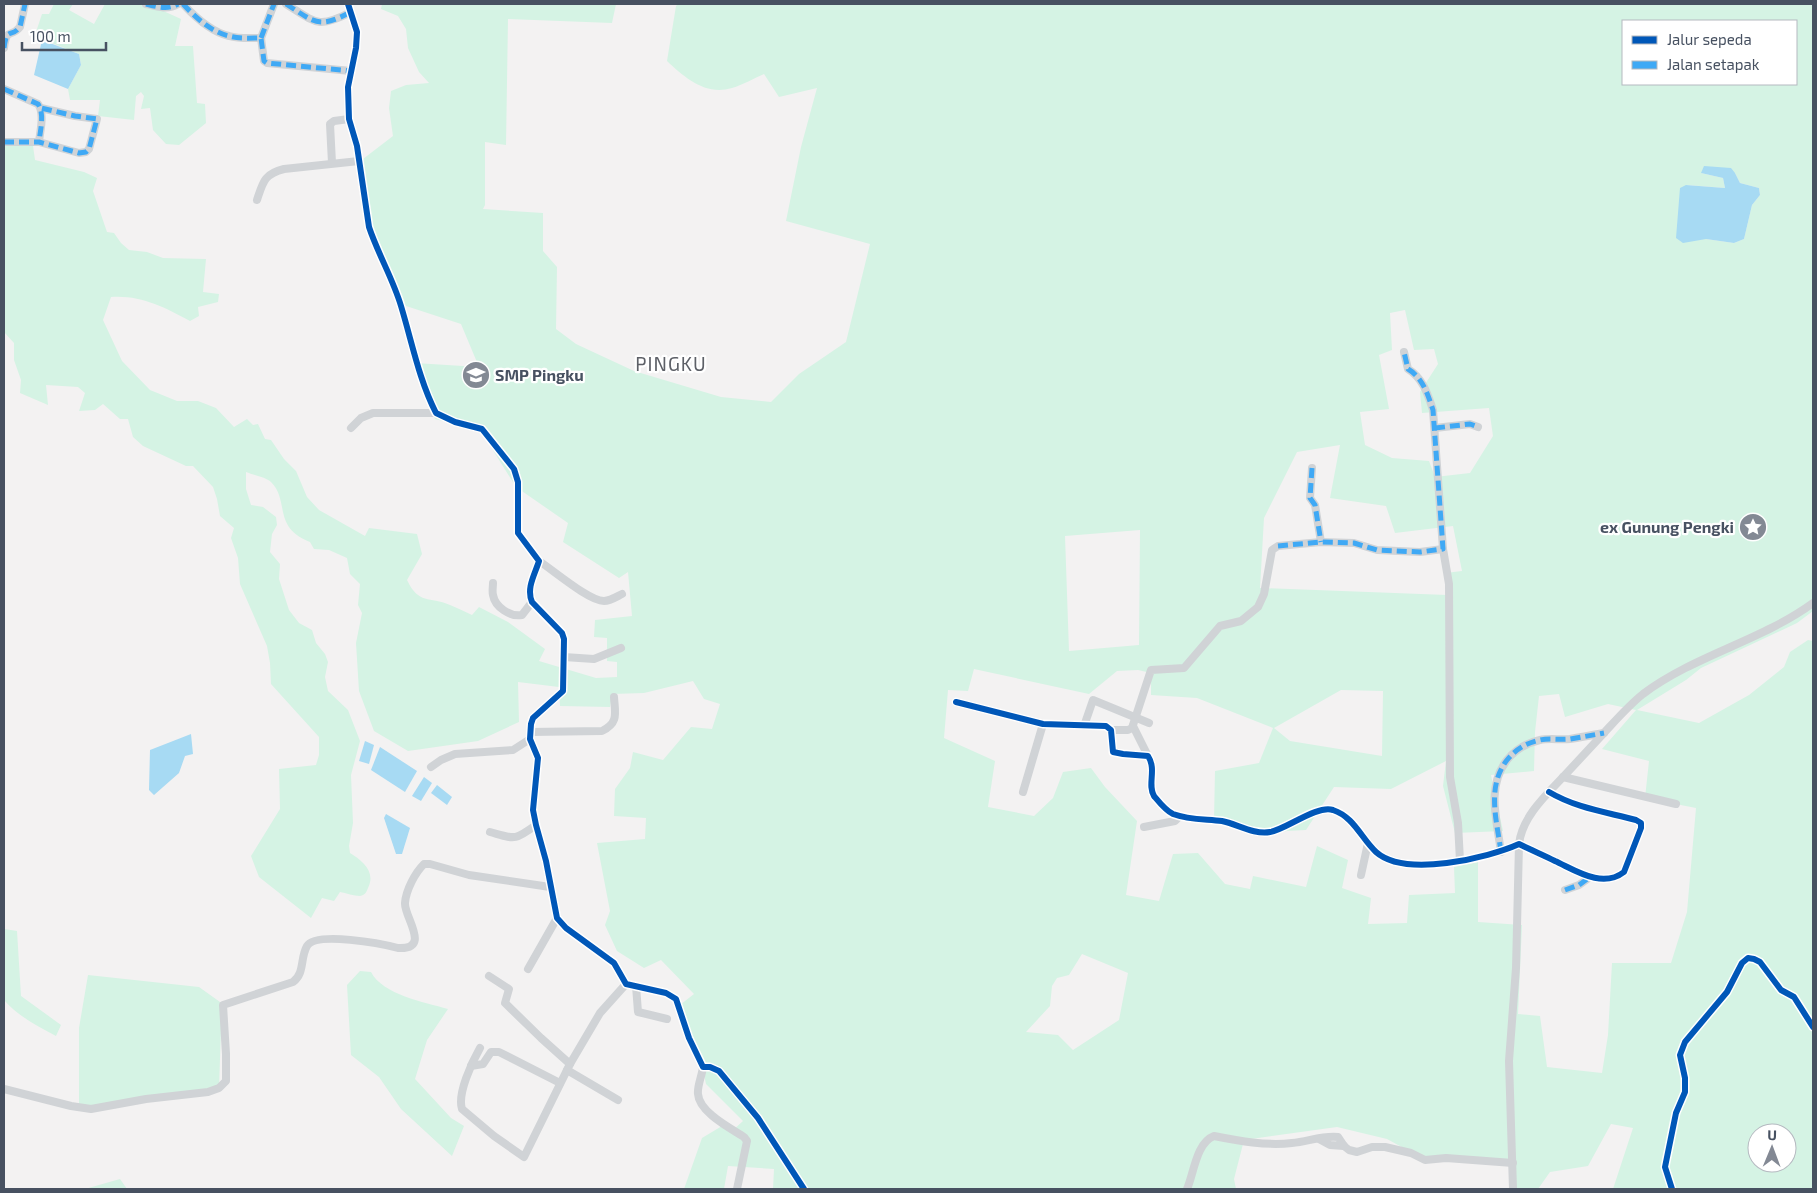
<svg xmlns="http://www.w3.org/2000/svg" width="1817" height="1193" viewBox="0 0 1817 1193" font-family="'Exo 2',sans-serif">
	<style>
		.green { fill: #d5f3e4; fill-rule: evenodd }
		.water { fill: #a7daf3 }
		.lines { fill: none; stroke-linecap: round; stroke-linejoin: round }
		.minor { stroke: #d0d3d6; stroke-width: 8 }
		.quiet { stroke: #3fa9f5; stroke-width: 5; stroke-dasharray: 10 5; stroke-linecap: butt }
		.cycleway-casing { stroke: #fff; stroke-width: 9 }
		.cycleway { stroke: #0057b8; stroke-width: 6 }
		.labels { text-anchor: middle; stroke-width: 4.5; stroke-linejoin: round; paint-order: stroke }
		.poi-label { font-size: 16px; font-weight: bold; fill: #475161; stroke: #fff; text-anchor: start }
		.quarter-label { font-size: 19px; letter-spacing: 1px; fill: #5d6067; stroke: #fff }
	</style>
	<rect width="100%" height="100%" fill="#f3f2f2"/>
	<!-- green -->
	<g class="green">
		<polygon points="54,4 73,4 69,10 94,24 105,4 148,4 181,19 175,46 193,46 197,103 205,104 206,123 179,145 166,144 153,130 150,108 141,109 144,96 141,92 136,96 134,120 98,116 100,100 70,100 68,89 81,65 79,54 52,43 34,38 42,14 49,14"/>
		<path d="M382,4H616L612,23L508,19L506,145L485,142V205L483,209L543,213V251L557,267L556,329L576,344L634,371L721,397L771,402L799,374L846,342L870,244L786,221L801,147L817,88L779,97L764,74C754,78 743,85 732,88C706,96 685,78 667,61L676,6L678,4H1813V611L1797,623L1701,668L1686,680L1637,710L1699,723L1749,695L1784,667L1790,652L1808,640L1813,641V1189H1613L1633,1128L1611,1124L1588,1166L1550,1172L1538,1189H1513V1161L1422,1158L1387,1139L1337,1127L1244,1140L1234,1179L1236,1189H773L774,1169L728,1166L724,1189H684L702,1138L722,1126L731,1132L743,1121L706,1084L701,1061L676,1008L694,994L661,960L644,968L617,951L605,925L610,911L597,843L645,839L646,818L614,816L615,789L630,768L633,752L663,760L691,727L712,729L720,704L704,699L693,681L644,693L612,694L610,707L560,706L559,687L518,682L519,722L478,741L408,751L374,731L359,691L356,643L362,613L358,605L360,584L350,574L347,558L329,550L314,549L310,542C272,527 290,501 271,482C266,477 253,475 246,472V489L251,505L263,507L276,517L277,525L272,534L270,552L280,564L279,579L289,610L299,623L312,630L316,643L325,654L328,662L325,677L328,691L348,710L360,741L351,775L353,823L349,846L350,853C363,861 376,872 368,888C366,893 365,895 360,896C354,896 346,893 340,892L334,901L322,898L311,918L259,877L251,856L280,809L279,769L316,765L319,755V737L271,684L270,663L267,646L240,584L238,558L231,538L234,528L220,516L217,499L213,487L193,466H186L143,446L133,437L128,419H120L103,404L95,410L79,411L85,393L78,387L46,385L48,405L20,393L21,380L14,360V343L4,332V146L17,144L33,146L35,160L84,172L97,178L93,191L107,232L114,233L121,243L129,250L147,252L163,258L206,259L203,292L219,294L218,302L198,307L199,316L190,321C164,307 141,295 111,297L103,320L122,361L150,390L177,401H198L216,408L234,427L247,419L253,425L258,424L265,439L271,440L284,459L296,471L307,497L319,510L365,536L369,528L417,534L422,554L407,580C419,605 429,596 450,605C458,608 465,612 472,615L479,607L508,622L545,649L539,661L596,678L617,677V662L607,661V638L594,637L595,620L632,616L628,572L619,578L563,542L568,523L516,487L481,431L435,419L415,363L479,367L461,324L400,304L367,219L363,159L393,136L389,108L391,91L406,85L429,83L419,72L408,48L406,29L398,16L381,9ZM1623,21H1796V84H1623ZM1701,173H1735L1740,183L1759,188L1760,195L1752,205L1744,239L1734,243L1706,239L1687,185L1725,188L1723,178ZM1405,310L1414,350L1434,349L1438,364L1420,392L1422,413L1489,408L1493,436L1470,473L1435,477L1429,461L1392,458L1365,445L1360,412L1389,409L1379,355L1392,350L1390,313ZM1340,445L1330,498L1386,506L1395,533L1453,526L1462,571L1445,573L1447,595L1260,588L1264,518L1297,452ZM1140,530L1139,645L1069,651L1065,536ZM974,669L1089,694L1117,671L1138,670L1151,673V695L1197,698L1273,728L1259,763L1215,771L1214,820L1261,836L1287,831L1306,830L1334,787L1391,789L1446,761L1443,786L1455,833L1503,831L1491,775L1534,771L1535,732L1539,696L1559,694L1565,717L1608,704L1636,710L1602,749L1649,761L1645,798L1696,808L1687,912L1671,963H1612L1608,1035L1602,1073L1547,1067L1540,1016L1518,1014L1522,925L1478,922V862L1454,867L1455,893L1409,895L1407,923L1368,924L1371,898L1342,888L1348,860L1317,846L1306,887L1253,876L1250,889L1225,884L1198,853L1173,854L1159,901L1126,895L1137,821L1105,787L1091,768L1063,772L1053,798L1034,816L988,807L995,761L944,738L948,690L968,691ZM1341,690L1383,691L1382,756L1290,741L1274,728ZM1082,954L1128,973L1119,1020L1073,1050L1058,1035L1026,1032L1050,1006L1052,986L1057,978L1069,975ZM1757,1133H1787V1163H1757Z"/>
		<path d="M4,929L17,931L21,996L61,1025L56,1036C37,1026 18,1016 4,1000Z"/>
		<path d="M360,971L371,972C383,995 424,1002 448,1009L427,1040L415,1079L451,1118L464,1126L452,1156L401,1109L379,1077L351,1055L347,985Z"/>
		<polygon points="88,975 199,987 227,1007 221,1029 219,1089 79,1108 79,1028"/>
		<polygon points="120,1179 127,1189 85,1189"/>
	</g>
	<!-- water -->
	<g class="water">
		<polygon points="42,40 79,54 81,65 68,89 34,75"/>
		<polygon points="1704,166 1731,168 1735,173 1740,183 1759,188 1760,195 1752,205 1744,239 1734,243 1706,239 1683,243 1676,238 1680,188 1686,185 1725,188 1723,178 1701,173"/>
		<polygon points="191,734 193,754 185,756 179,773 154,795 149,790 150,750"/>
		<polygon points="365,741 374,745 369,764 359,761"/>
		<polygon points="380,747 417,771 405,792 371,770"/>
		<polygon points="424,777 432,783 421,801 412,796"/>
		<polygon points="437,785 452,797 447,805 431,793"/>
		<polygon points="386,814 410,828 402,854 396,854 384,818"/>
	</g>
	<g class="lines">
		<!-- minor -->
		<g class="minor">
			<path d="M146,4C158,7 168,10 178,4"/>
			<path d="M183,4C195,17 211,32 229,36C239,39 251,38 261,38L264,61L267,63L351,71"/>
			<path d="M286,4C316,23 318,29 351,12"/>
			<path d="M348,4L357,32L356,48L348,87L349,119L357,146L369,227C378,254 393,279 401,306C412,342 419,380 436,413L455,422L482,429L514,469L518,482V533L539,561C535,574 526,588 532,602L562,633L564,639L563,691L533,718L531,724L530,739L538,758L533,810L536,825L546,861L557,918L566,928L614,963L626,984L666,993L676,999L689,1038L703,1067H710L719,1071L758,1118L804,1189"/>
			<polyline points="261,38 274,4"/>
			<path d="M4,48C7,26 10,39 20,27L25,4"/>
			<path d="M4,89L38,104C45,114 40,131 39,142"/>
			<polyline points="4,142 39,142 79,153 86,152 89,149 97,119 75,116 41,108"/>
			<polyline points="332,163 330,124 334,121 349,119"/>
			<path d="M257,200C263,182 264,174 284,169L359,161"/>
			<path d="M1404,352L1408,369C1423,378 1428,395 1433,410L1443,549L1449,584L1450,777L1458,823L1460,861"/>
			<polyline points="351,428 361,418 373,413 436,413"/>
			<polyline points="1435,428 1470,424 1478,427"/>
			<polyline points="1312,468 1310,498 1315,505 1321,542"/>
			<path d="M539,561C553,570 589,601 604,601C610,601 616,597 622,594"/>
			<path d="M493,583C493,587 492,591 493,595C495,607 510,617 522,615L532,602"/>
			<polyline points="564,657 594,659 621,648"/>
			<path d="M956,702L1043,724L1106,726L1111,730L1113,752L1123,754L1148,756C1157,770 1147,784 1154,796C1159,802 1166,811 1173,814C1189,820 1206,819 1222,821C1237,824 1254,835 1270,832C1287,829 1316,805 1333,810C1354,817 1361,838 1376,852C1405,878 1488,858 1519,844C1531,850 1543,855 1555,861C1575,870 1602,889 1624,872L1641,828V823L1636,820C1606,812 1576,808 1549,792"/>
			<polyline points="1084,726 1093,700 1149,723"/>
			<polyline points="1133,726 1148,756"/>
			<polyline points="1111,730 1128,730 1132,728 1151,670 1184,668 1220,626 1241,621 1258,607 1264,594 1272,550 1278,546 1321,542 1354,543 1377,550 1420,552 1443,549"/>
			<path d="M530,732L602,731C619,723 615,713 614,697"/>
			<polyline points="431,767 441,760 455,754 513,750 530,739"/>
			<polyline points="1563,777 1676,804"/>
			<polyline points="1023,792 1043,724"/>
			<polyline points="1144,827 1175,821 1180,816"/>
			<path d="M490,832C515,839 514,841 536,825"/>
			<path d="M1501,852C1497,821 1486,787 1507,760C1516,749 1526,743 1540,740C1549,738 1560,740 1570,739C1582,737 1593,735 1604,733"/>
			<polyline points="1361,875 1368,843"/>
			<polyline points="1565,890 1579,885 1590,877"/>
			<polyline points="528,969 557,918"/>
			<polyline points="489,976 509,989 505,1003 541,1038 570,1064"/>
			<polyline points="636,986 638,1012 667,1019"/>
			<path d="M480,1048C472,1062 457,1094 462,1109L494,1136L524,1157L570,1064L600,1013L626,984"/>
			<polyline points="471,1066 483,1064 491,1052 499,1052 560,1083"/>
			<path d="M703,1067C702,1076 697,1086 698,1094C699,1112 730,1128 744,1137L747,1141L737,1189"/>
			<polyline points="567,1070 618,1100"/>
			<path d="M4,1089L71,1106L91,1109L146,1099L208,1092L219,1088L226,1081V1054L223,1005L293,982C305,973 300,958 307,946C316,931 383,944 398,948C432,950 404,917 405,903C406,890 415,873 424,864H430L469,875L550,887"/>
			<polyline points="1319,1139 1330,1145 1344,1146"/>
			<path d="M1187,1189C1194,1173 1196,1143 1214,1136C1239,1141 1266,1146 1292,1143C1307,1142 1323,1135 1338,1137L1344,1146L1349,1150L1357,1152L1372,1147H1385L1411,1153L1425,1160L1446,1158L1513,1163"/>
			<path d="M1513,1189L1509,1061L1516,968L1519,844C1522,817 1546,795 1564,776C1577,762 1590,748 1603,734C1616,720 1628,706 1643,694C1695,655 1761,641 1813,603"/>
		</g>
		<!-- quiet -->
		<g class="quiet">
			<path d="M146,4C158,7 168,10 178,4"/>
			<path d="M183,4C195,17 211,32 229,36C239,39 251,38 261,38L264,61L267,63L351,71"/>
			<path d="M286,4C316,23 318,29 351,12"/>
			<polyline points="261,38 274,4"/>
			<path d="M4,48C7,26 10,39 20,27L25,4"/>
			<path d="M4,89L38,104C45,114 40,131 39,142"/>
			<polyline points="4,142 39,142 79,153 86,152 89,149 97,119 75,116 41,108"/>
			<polyline points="1435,428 1470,424 1478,427"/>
			<polyline points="1312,468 1310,498 1315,505 1321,542"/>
			<path d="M1278,546L1321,542L1354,543L1377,550L1420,552L1443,549L1433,410C1428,395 1423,378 1408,369L1404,352"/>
			<path d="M1501,852C1497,821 1486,787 1507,760C1516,749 1526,743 1540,740C1549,738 1560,740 1570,739C1582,737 1593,735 1604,733"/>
			<polyline points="1565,890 1579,885 1590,877"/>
		</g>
		<defs>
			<g id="cycleway">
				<path d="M348,4L357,32L356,48L348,87L349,119L357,146L369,227C378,254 393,279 401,306C412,342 419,380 436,413L455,422L482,429L514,469L518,482V533L539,561C535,574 526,588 532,602L562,633L564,639L563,691L533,718L531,724L530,739L538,758L533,810L536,825L546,861L557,918L566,928L614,963L626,984L666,993L676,999L689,1038L703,1067H710L719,1071L758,1118L804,1189"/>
				<path d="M956,702L1043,724L1106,726L1111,730L1113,752L1123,754L1148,756C1157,770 1147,784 1154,796C1159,802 1166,811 1173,814C1189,820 1206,819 1222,821C1237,824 1254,835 1270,832C1287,829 1316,805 1333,810C1354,817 1361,838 1376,852C1405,878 1488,858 1519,844C1531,850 1543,855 1555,861C1575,870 1602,889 1624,872L1641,828V823L1636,820C1606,812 1576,808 1549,792"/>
				<polyline points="1672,1189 1665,1167 1676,1113 1685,1092 1685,1078 1680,1055 1685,1042 1727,992 1742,963 1748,958 1754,959 1760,962 1781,990 1794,997 1813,1027"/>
			</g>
		</defs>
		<!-- cycleway casing -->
		<use href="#cycleway" class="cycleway-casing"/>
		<!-- cycleway -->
		<use href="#cycleway" class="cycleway"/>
	</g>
	<!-- icons -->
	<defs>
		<symbol id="school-disc" viewBox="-11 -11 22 22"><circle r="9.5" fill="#838994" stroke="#fff"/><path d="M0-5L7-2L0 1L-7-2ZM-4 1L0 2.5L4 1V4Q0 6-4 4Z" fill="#fff"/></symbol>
		<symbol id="sight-disc" viewBox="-11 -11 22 22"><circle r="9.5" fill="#838994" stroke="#fff"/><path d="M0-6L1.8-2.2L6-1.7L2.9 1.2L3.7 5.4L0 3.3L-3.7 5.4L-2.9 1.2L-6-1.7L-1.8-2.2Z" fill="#fff"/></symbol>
	</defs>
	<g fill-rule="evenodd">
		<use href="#school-disc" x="460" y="359" width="32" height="32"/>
		<use href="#sight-disc" x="1737" y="511" width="32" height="32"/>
	</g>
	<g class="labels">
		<!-- poi labels -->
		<g class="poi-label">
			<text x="495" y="381">SMP Pingku</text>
			<text x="1734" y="533" text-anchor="end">ex Gunung Pengki</text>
		</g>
		<!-- quarter labels -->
		<g class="quarter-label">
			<text x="671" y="371">PINGKU</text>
		</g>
	</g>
	<!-- border -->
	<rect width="1817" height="1193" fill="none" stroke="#475161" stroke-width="10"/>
	<!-- legend -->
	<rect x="1622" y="20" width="175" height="65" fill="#ffffff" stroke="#b5b9c0"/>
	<rect x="1632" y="36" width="25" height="8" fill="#0057b8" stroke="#b5b9c0"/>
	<text x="1667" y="45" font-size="15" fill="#475161">Jalur sepeda</text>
	<rect x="1632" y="61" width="25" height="8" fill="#3fa9f5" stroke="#b5b9c0"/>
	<text x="1667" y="70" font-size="15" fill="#475161">Jalan setapak</text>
	<!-- north arrow -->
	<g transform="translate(1772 1148) rotate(1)"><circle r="24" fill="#ffffff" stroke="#b5b9c0"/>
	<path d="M0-4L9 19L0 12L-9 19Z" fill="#838994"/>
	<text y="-8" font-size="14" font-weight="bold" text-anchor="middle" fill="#475161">U</text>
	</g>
	<!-- scale -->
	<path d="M22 42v8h84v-8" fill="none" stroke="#475161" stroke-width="2.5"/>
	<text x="30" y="42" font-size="15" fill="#475161" stroke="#ffffff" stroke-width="4" paint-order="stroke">100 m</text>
</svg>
